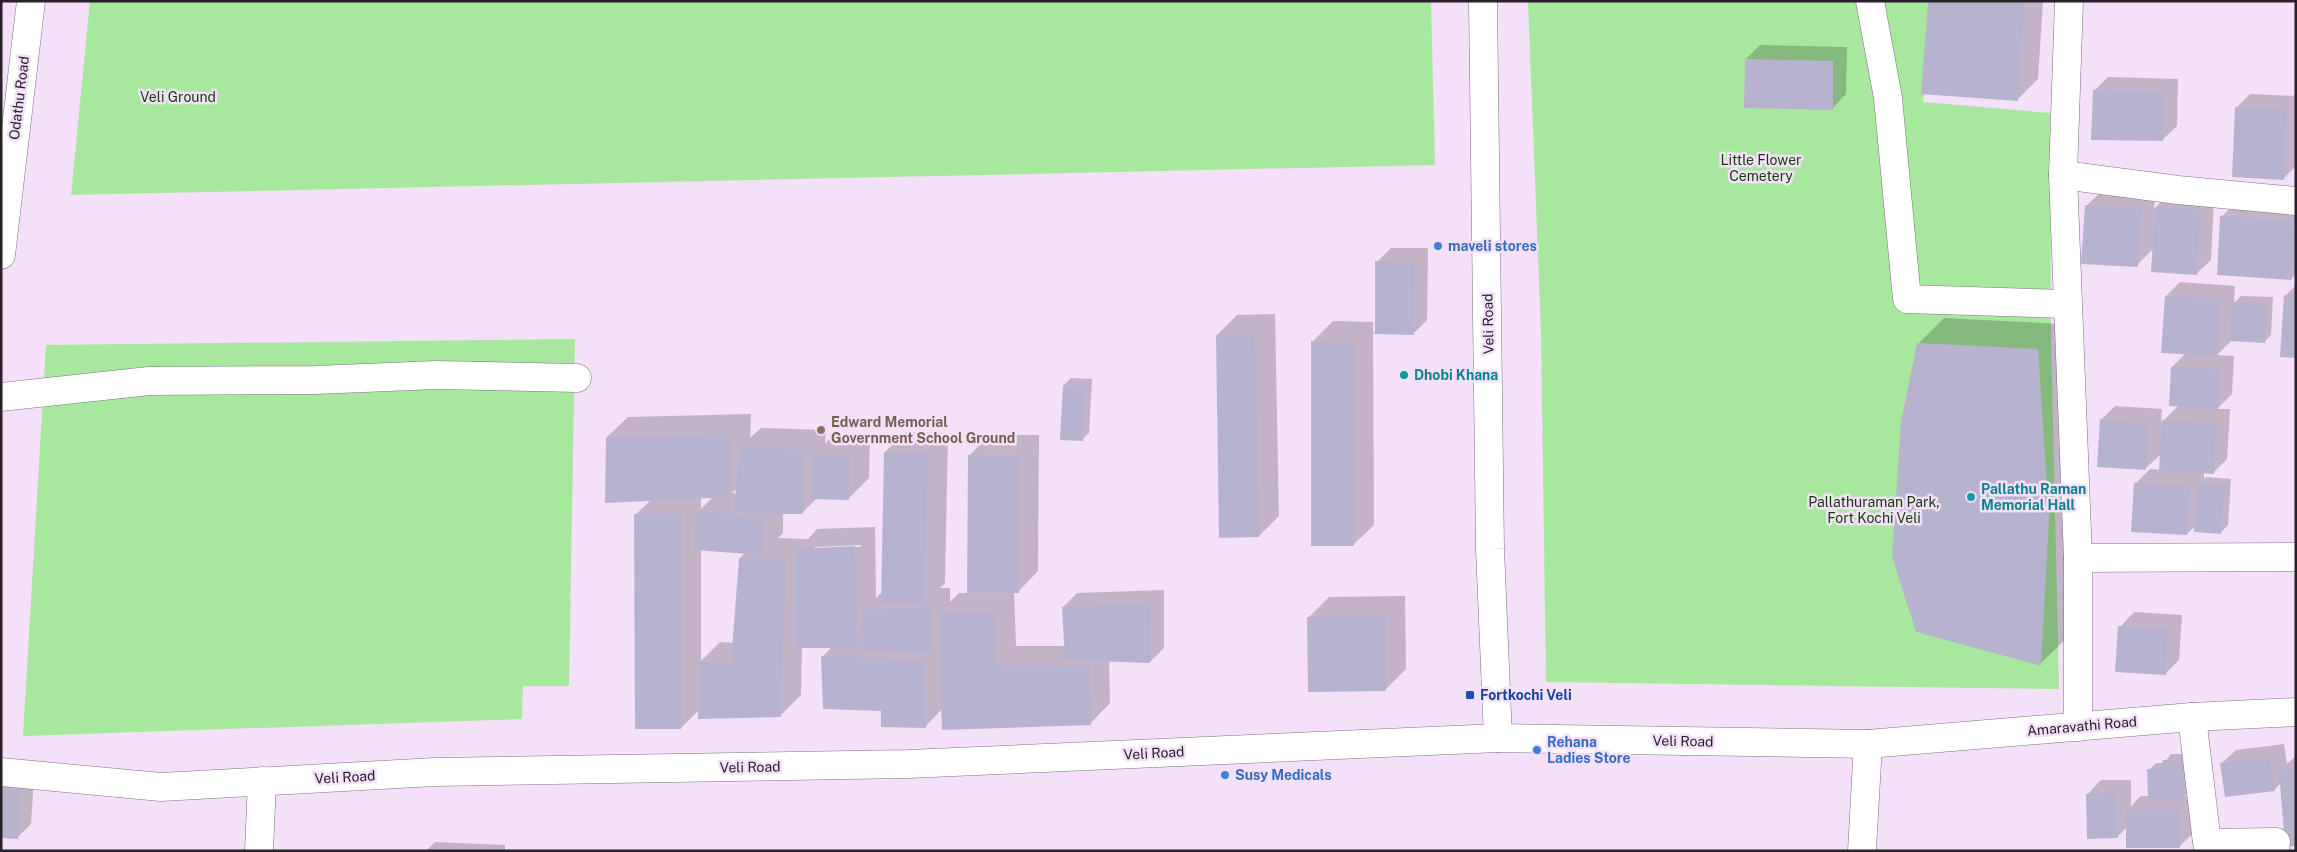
<svg xmlns="http://www.w3.org/2000/svg" width="2297" height="852" viewBox="0 0 2297 852" font-family="'Public Sans',sans-serif">
	<style>
		.green { fill: #a8e89e }
		.shadow { fill: #0003; fill-rule: evenodd }
		.building { fill: #b7b3cf }
		.lines { fill: none; stroke-linecap: round; stroke-linejoin: round }
		.minor-casing { stroke: #7f6d84; stroke-width: 29 }
		.major-casing { stroke: #7f6d84; stroke-width: 29 }
		.minor { stroke: #fff; stroke-width: 28 }
		.major { stroke: #fff; stroke-width: 28 }
		.shop-dot { fill: #3f7fe0; stroke: #f4e0f9; stroke-width: 2 }
		.culture-dot { fill: #0f9aa8; stroke: #f4e0f9; stroke-width: 2 }
		.education-dot { fill: #8d6e63; stroke: #f4e0f9; stroke-width: 2 }
		.transit-dot { fill: #1a4fb4; stroke: #f4e0f9; stroke-width: 2 }
		.labels { text-anchor: middle; stroke-width: 5; stroke-linejoin: round; paint-order: stroke }
		.park-label { font-size: 14px; fill: #0e3b07; stroke: #f4e0f9 }
		.street-label { font-size: 14px; fill: #28212a; stroke: #f4e0f9 }
		.shop-label { font-size: 14px; font-weight: bold; fill: #366cbe; stroke: #f4e0f9; text-anchor: start }
		.culture-label { font-size: 14px; font-weight: bold; fill: #0d838f; stroke: #f4e0f9; text-anchor: start }
		.education-label { font-size: 14px; font-weight: bold; fill: #785e54; stroke: #f4e0f9; text-anchor: start }
		.transit-label { font-size: 14px; font-weight: bold; fill: #164399; stroke: #f4e0f9; text-anchor: start }
	</style>
	<rect width="100%" height="100%" fill="#f4e0f9"/>
	<!-- green -->
	<g class="green">
		<polygon points="90,1 1431,1 1435,165 71,195"/>
		<polygon points="1528,1 1932,1 1923,102 2050,113 2051,335 2059,689 1546,682 1541,334"/>
		<polygon points="575,339 569,686 523,686 522,719 23,736 46,345"/>
	</g>
	<!-- shadow -->
	<g class="shadow">
		<polygon points="1929,1 2043,1 2038,79 2017,100"/>
		<polygon points="1760,45 1847,47 1846,94 1832,109 1746,59"/>
		<polygon points="2108,77 2178,79 2177,126 2162,140 2094,91"/>
		<polygon points="2250,94 2296,96 2296,166 2283,179 2236,108"/>
		<polygon points="2101,192 2155,195 2154,209 2170,193 2214,196 2211,260 2196,274 2153,249 2137,265 2086,206"/>
		<polygon points="2236,203 2296,206 2296,274 2291,279 2221,217"/>
		<polygon points="1391,248 1428,248 1427,320 1413,334 1373,333 1374,525 1353,545 1312,342 1333,321 1373,322 1373,332 1376,332 1377,262"/>
		<polygon points="2180,282 2235,286 2234,303 2241,296 2273,297 2271,335 2264,342 2232,340 2217,355 2234,356 2232,394 2217,409 2230,409 2227,459 2213,473 2204,472 2204,479 2206,477 2231,479 2228,525 2221,532 2196,525 2187,534 2136,483 2150,469 2161,470 2162,453 2145,469 2101,420 2115,406 2162,409 2161,423 2179,405 2172,367 2186,353 2166,296"/>
		<polygon points="2296,285 2296,357 2285,296"/>
		<polygon points="1275,314 1279,516 1259,536 1217,335 1237,315"/>
		<polygon points="1944,318 2063,324 2066,639 2040,664 1918,344"/>
		<polygon points="1071,378 1092,379 1089,433 1082,440 1064,385"/>
		<path d="M751,414L750,438L761,428L826,430L825,444L834,434L870,435L869,478L848,499L817,498L802,513H783V533L778,538L808,539L817,529L875,527L876,598L883,591L885,452L906,432L948,433L945,583L940,588H950V602L959,593H969V456L989,435H1039L1038,571L1018,592H1014L1016,646H1065L1063,607L1077,593L1164,590V648L1150,662L1109,660L1110,703L1090,724L942,709L925,727L882,710L822,657L832,647H802L801,695L780,716L700,709L681,728L635,515L651,500L607,437L628,417ZM737,488V494L732,493ZM701,497H713L701,509ZM861,545V547L815,549V547ZM701,549L746,552L740,558L734,643L720,642L701,661Z"/>
		<polygon points="1405,596 1406,669 1385,690 1308,618 1329,597"/>
		<polygon points="2134,612 2182,615 2179,660 2165,674 2120,627"/>
		<polygon points="2284,744 2287,764 2296,756 2296,845 2281,783 2274,790 2221,764 2236,750"/>
		<polygon points="2171,754 2190,754 2190,791 2185,796 2194,796 2194,832 2180,846 2127,827 2117,837 2087,795 2101,780 2131,780 2131,806 2141,796 2149,796 2149,770 2156,763 2164,763"/>
		<polygon points="1,776 34,778 31,824 17,838 1,837"/>
		<polygon points="435,842 505,845 505,851 426,851"/>
	</g>
	<!-- building -->
	<g class="building">
		<polygon points="1928,1 2025,1 2018,101 1921,94"/>
		<polygon points="1745,59 1833,61 1833,110 1744,108"/>
		<polygon points="2093,90 2164,92 2163,141 2091,140"/>
		<polygon points="2235,107 2287,110 2284,180 2232,177"/>
		<polygon points="2085,205 2142,209 2138,267 2081,264"/>
		<polygon points="2155,207 2201,210 2197,275 2151,272"/>
		<polygon points="2220,216 2296,221 2292,280 2217,275"/>
		<polygon points="1375,261 1415,262 1414,335 1375,334"/>
		<polygon points="2284,295 2296,296 2296,358 2280,357"/>
		<polygon points="2165,296 2221,299 2218,356 2161,353"/>
		<polygon points="2233,302 2267,304 2265,343 2230,341"/>
		<polygon points="1255,334 1259,537 1219,538 1216,335"/>
		<polygon points="1311,341 1354,342 1354,546 1311,546"/>
		<polygon points="1917,343 2038,349 2049,517 2041,666 1916,632 1892,557 1901,422"/>
		<polygon points="2171,367 2221,370 2218,409 2169,406"/>
		<polygon points="1063,385 1086,386 1083,441 1060,440"/>
		<polygon points="2100,419 2148,423 2146,470 2097,467"/>
		<polygon points="2162,420 2216,423 2214,474 2159,470"/>
		<polygon points="731,434 730,497 605,503 606,437"/>
		<polygon points="739,448 806,450 803,514 765,514 734,511"/>
		<polygon points="884,452 928,452 925,605 881,604"/>
		<polygon points="813,454 850,455 849,500 812,499"/>
		<polygon points="968,455 1019,455 1019,593 967,593"/>
		<polygon points="2134,483 2191,486 2187,535 2131,532"/>
		<polygon points="2198,484 2225,485 2221,534 2194,532"/>
		<polygon points="696,512 764,516 763,555 694,550"/>
		<polygon points="634,514 681,514 681,729 635,729"/>
		<polygon points="855,546 857,648 794,648 795,549"/>
		<polygon points="739,558 786,558 781,717 698,719 699,662 731,663"/>
		<polygon points="1151,603 1150,663 1065,660 1062,607"/>
		<polygon points="931,608 931,653 860,652 862,610"/>
		<polygon points="994,611 996,666 1089,666 1091,725 942,730 938,613"/>
		<polygon points="1385,616 1386,691 1308,692 1307,617"/>
		<polygon points="2118,626 2168,629 2166,675 2115,672"/>
		<polygon points="821,656 924,660 926,728 881,727 881,711 823,709"/>
		<polygon points="2270,757 2275,791 2225,797 2220,763"/>
		<polygon points="2163,760 2183,760 2184,799 2148,800 2147,769 2162,769"/>
		<polygon points="2296,768 2296,846 2285,847 2279,770"/>
		<polygon points="1,790 21,792 18,839 1,838"/>
		<polygon points="2117,793 2118,838 2087,839 2086,794"/>
		<rect x="2126" y="810" width="54" height="38"/>
	</g>
	<g class="lines">
		<defs>
			<g id="minor">
				<polyline points="1870,1 1888,98 1907,299 2067,304"/>
				<polyline points="2069,1 2063,175 2078,558 2078,727"/>
				<polyline points="2063,175 2178,190 2296,201"/>
				<polyline points="1,397 149,381 315,380 437,375 577,378"/>
				<polyline points="2078,558 2296,557"/>
				<polyline points="2192,717 2207,843 2276,842 2275,851"/>
				<polyline points="259,851 262,781"/>
			</g>
			<g id="major">
				<polyline points="1483,1 1490,549 1498,738 1868,744 2192,717 2296,712"/>
				<polyline points="1,255 31,1"/>
				<polyline points="1,772 161,787 435,772 908,764 1498,738"/>
				<polyline points="1862,851 1868,744"/>
			</g>
		</defs>
		<!-- minor casing -->
		<use href="#minor" class="minor-casing"/>
		<!-- major casing -->
		<use href="#major" class="major-casing"/>
		<!-- minor -->
		<use href="#minor" class="minor"/>
		<!-- major -->
		<use href="#major" class="major"/>
	</g>
	<!-- markers -->
	<g class="shop-dot">
		<circle cx="1438" cy="246" r="5"/>
		<circle cx="1537" cy="750" r="5"/>
		<circle cx="1225" cy="775" r="5"/>
	</g>
	<g class="culture-dot">
		<circle cx="1404" cy="375" r="5"/>
		<circle cx="1971" cy="497" r="5"/>
	</g>
	<circle class="education-dot" cx="821" cy="430" r="5"/>
	<rect class="transit-dot" x="1465" y="690" width="10" height="10" rx="2.5"/>
	<g class="labels">
		<!-- park labels -->
		<g class="park-label">
			<text x="178" y="102">Veli Ground</text>
			<text x="1761" y="165">Little Flower<tspan x="1761" dy="16">Cemetery</tspan></text>
			<text x="1874" y="507">Pallathuraman Park,<tspan x="1874" dy="16">Fort Kochi Veli</tspan></text>
		</g>
		<!-- street labels -->
		<g class="street-label">
			<text transform="translate(19 98) rotate(-83)" y="5">Odathu Road</text>
			<text transform="translate(1488 324) rotate(-91)" y="5">Veli Road</text>
			<text transform="translate(2082 726) rotate(-5)" y="5">Amaravathi Road</text>
			<text transform="translate(1683 741) rotate(1)" y="5">Veli Road</text>
			<text transform="translate(1154 753) rotate(-3)" y="5">Veli Road</text>
			<text transform="translate(750 767) rotate(-1)" y="5">Veli Road</text>
			<text transform="translate(345 777) rotate(-3)" y="5">Veli Road</text>
		</g>
		<!-- shop labels -->
		<g class="shop-label">
			<text x="1448" y="251">maveli stores</text>
			<text x="1547" y="747">Rehana<tspan x="1547" dy="16">Ladies Store</tspan></text>
			<text x="1235" y="780">Susy Medicals</text>
		</g>
		<!-- culture labels -->
		<g class="culture-label">
			<text x="1414" y="380">Dhobi Khana</text>
			<text x="1981" y="494">Pallathu Raman<tspan x="1981" dy="16">Memorial Hall</tspan></text>
		</g>
		<!-- education labels -->
		<g class="education-label">
			<text x="831" y="427">Edward Memorial<tspan x="831" dy="16">Government School Ground</tspan></text>
		</g>
		<!-- transit labels -->
		<g class="transit-label">
			<text x="1480" y="700">Fortkochi Veli</text>
		</g>
	</g>
	<!-- border -->
	<rect width="2297" height="852" fill="none" stroke="#28212a" stroke-width="5"/>
</svg>
